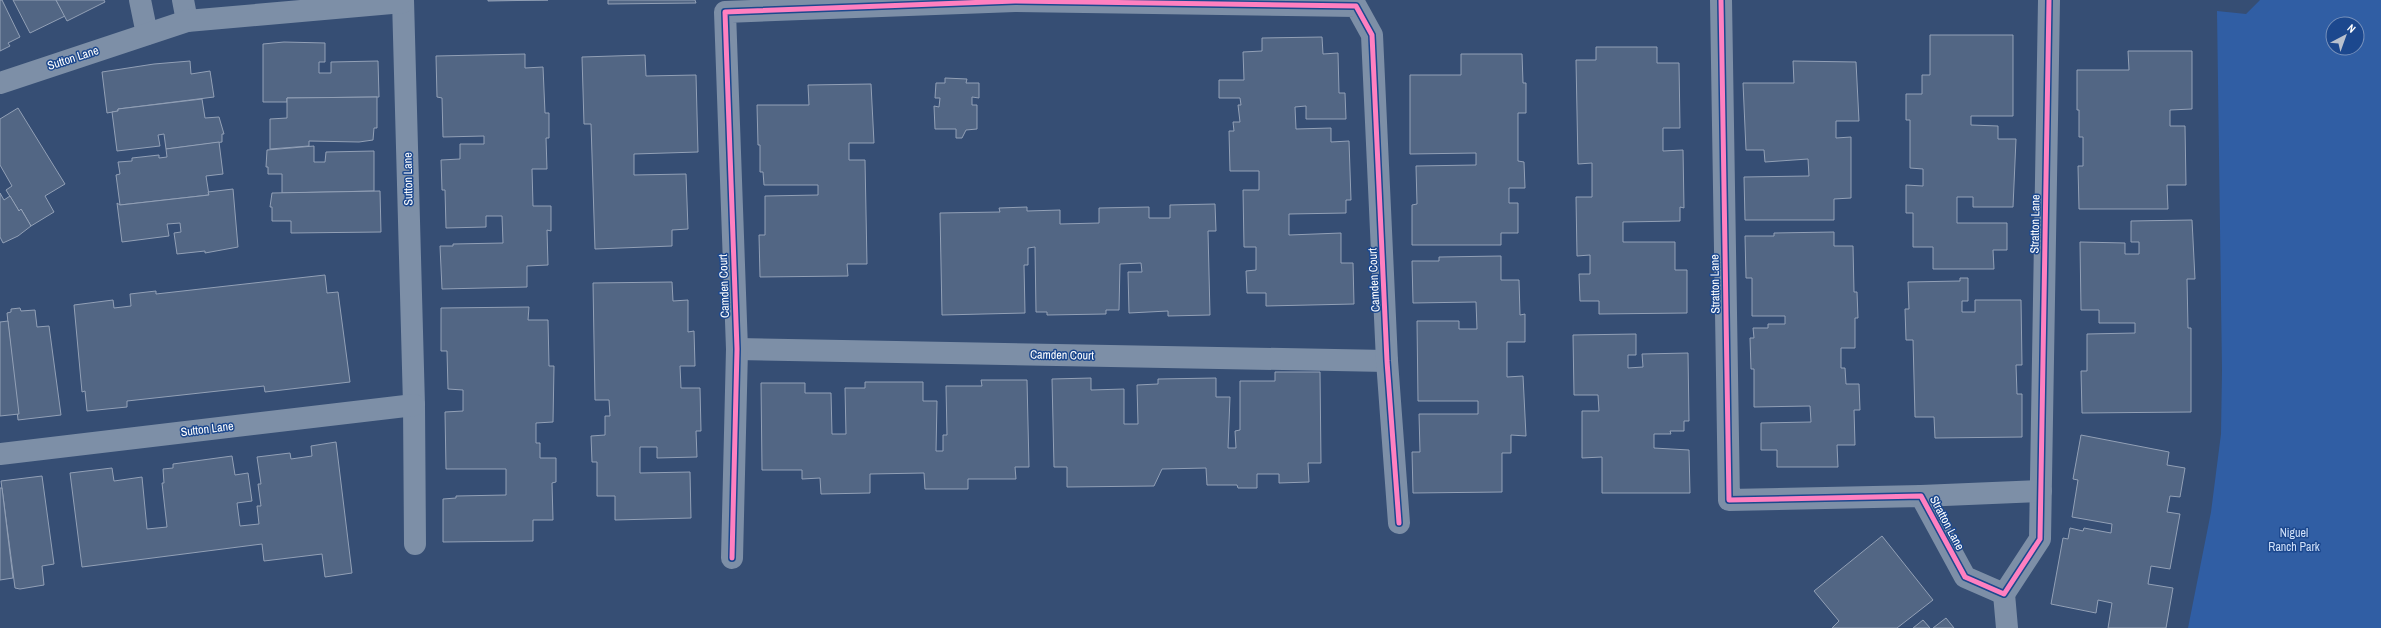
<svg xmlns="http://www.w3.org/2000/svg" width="2381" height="628" viewBox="0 0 2381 628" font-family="'Archivo Narrow',sans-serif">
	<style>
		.green { fill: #305ea4; fill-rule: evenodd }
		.building { fill: #526684; stroke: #92a0b6 }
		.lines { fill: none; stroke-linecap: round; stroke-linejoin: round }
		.street { stroke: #7d8fa7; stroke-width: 22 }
		.cycleway-casing { stroke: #1c488e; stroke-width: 8 }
		.cycleway { stroke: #ff80c0; stroke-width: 5 }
		.labels { text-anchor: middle; stroke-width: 3; stroke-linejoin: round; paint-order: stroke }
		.street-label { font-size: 12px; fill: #fff; stroke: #1c488e }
		.park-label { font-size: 12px; fill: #d0e1fa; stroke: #1c488e }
	</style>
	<rect width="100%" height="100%" fill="#364e74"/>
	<!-- green -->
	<path class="green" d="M2260,0H2381V628H2188L2211,512L2221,434L2222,371L2217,11L2246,14ZM2333,24H2357V48H2333Z"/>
	<!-- building -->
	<g class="building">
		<polygon points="0,0 2,0 20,37 8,43 10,46 0,51"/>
		<polygon points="13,0 56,0 65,16 30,33"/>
		<polygon points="56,0 104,0 105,2 67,21"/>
		<polygon points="488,0 548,0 488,1"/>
		<polygon points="608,0 695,0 696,3 608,4"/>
		<polygon points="1930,35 2013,35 2013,116 1971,116 1971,125 1998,126 1998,139 2016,139 2013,207 1973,207 1973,197 1957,197 1957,223 2007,223 2007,250 1993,250 1994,269 1933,269 1933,247 1913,247 1913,213 1906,213 1906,185 1923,186 1923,169 1910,168 1910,120 1906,120 1906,94 1922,94 1922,75 1930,75"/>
		<polygon points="1322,37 1323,54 1338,53 1339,93 1345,93 1346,119 1306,119 1306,106 1295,107 1296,129 1331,128 1331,142 1349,141 1351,200 1346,200 1346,213 1289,214 1289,235 1341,233 1341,263 1353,263 1354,304 1266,306 1266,293 1247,293 1246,271 1256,270 1256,247 1244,247 1243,190 1259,190 1259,171 1230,171 1229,131 1234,131 1233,122 1240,122 1238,105 1241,105 1240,98 1219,98 1219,80 1244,80 1243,52 1262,51 1262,38"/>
		<polygon points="284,42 325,43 325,62 319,62 319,73 331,73 331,62 378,61 379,97 287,98 287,102 263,102 263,44"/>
		<polygon points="1596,47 1657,47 1657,63 1679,63 1680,128 1663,128 1663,151 1683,150 1684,208 1680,207 1680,221 1623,222 1623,242 1675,242 1675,270 1687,270 1687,313 1599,314 1599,301 1580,301 1579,274 1590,274 1590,255 1577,256 1576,197 1592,197 1592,163 1578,164 1576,60 1596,60"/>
		<polygon points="2128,51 2192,51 2192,109 2170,110 2170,126 2185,126 2186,185 2167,185 2168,209 2079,209 2078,166 2083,166 2083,137 2079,137 2079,110 2077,110 2077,70 2129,70"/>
		<polygon points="525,54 525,68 543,67 545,113 549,113 549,138 546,138 547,169 532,169 533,206 551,206 551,231 547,230 548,265 527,266 527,287 442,289 440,246 453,246 453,244 503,243 502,216 486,216 486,227 446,228 445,190 442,190 441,160 460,159 460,144 484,144 484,136 443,137 442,98 437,97 436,56"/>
		<polygon points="1461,54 1522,54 1523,83 1526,83 1526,113 1518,113 1518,161 1524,162 1525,188 1509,188 1509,203 1518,203 1518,233 1501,233 1501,245 1412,245 1412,205 1417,204 1416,166 1476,165 1476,153 1410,154 1410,75 1461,75"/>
		<polygon points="645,55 646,76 696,75 698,152 634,154 634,175 686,174 688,229 672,230 672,246 595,249 591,124 584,124 582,57"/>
		<polygon points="190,61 191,74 210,71 214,97 118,109 118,111 107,113 102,72 154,64"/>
		<polygon points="1793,61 1856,62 1859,121 1836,121 1836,138 1851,137 1851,198 1834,199 1834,220 1745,220 1744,177 1809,176 1808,159 1765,162 1764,150 1746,150 1743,83 1794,83"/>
		<polygon points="945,78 967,79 966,83 979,83 979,98 972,97 972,105 977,105 977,129 966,130 962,138 956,138 956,129 935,129 934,106 939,107 940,98 935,98 936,83 945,83"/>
		<polygon points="871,84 874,143 849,143 849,160 865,160 867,264 847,264 848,276 760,277 759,235 765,235 765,196 818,195 818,185 764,185 763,172 760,172 760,145 758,145 757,105 809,105 808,85"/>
		<polygon points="377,97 377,128 374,128 373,140 359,142 309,141 309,146 270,149 270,119 287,118 287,98"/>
		<polygon points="202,99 205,118 219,117 224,134 222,134 222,142 166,149 164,134 158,135 160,146 117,151 112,112 118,111 118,109"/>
		<polygon points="18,108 65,184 45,196 54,212 31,226 21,209 19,211 6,190 12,186 0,165 0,119"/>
		<polygon points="219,142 223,174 206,176 209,195 120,205 116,175 120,174 118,162 132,161 132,158 159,155 159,158 167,157 166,149"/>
		<polygon points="314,146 314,162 325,162 326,152 374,151 374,191 282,193 282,174 268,174 268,167 266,167 267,150"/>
		<polygon points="233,189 238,247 205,253 205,251 177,254 174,233 181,232 180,223 167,224 169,236 122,242 117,203 120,205 209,195 208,192"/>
		<polygon points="380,191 381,232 291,233 291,221 272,221 272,207 270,207 272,193"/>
		<polygon points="0,193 4,200 10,196 19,211 21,209 31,226 18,236 3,243 0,237"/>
		<polygon points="1215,204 1216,231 1208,231 1210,315 1168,316 1168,311 1129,313 1128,272 1142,272 1141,263 1120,264 1119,310 1106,310 1106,314 1047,315 1047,312 1036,312 1035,247 1028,248 1028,265 1024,265 1025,313 942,315 940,213 1000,212 999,208 1027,207 1027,211 1060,210 1060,224 1099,223 1099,208 1149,207 1149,218 1170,218 1170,205"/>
		<polygon points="2192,220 2195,279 2187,279 2188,328 2191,328 2191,412 2082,413 2081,371 2087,371 2087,334 2135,333 2135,323 2099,323 2099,310 2081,310 2080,242 2125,243 2125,254 2139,254 2139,242 2131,242 2131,221"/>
		<polygon points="1834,232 1834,246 1853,246 1854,292 1857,292 1858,318 1855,318 1855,348 1841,348 1841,368 1845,368 1846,384 1859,384 1860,410 1854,410 1855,445 1837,445 1838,467 1777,467 1777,450 1761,450 1761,423 1811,422 1810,406 1754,407 1754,369 1751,369 1750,338 1754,338 1753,328 1768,328 1768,324 1785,324 1785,316 1752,316 1752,278 1746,278 1745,236 1774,236 1774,233"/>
		<polygon points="1501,256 1501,280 1519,280 1520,315 1525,314 1525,342 1507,342 1507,377 1523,376 1526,436 1511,435 1511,453 1502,453 1502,492 1413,493 1412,452 1420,452 1419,414 1478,414 1478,401 1418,401 1417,321 1459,321 1459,329 1477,329 1476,302 1413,303 1412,261 1439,261 1439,257"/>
		<polygon points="325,275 327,293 338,292 350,382 265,392 264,386 127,401 127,407 87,411 85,391 82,392 74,305 113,300 114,308 131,306 130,294 156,291 156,294"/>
		<polygon points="1960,278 1968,278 1968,301 1962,301 1962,312 1975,312 1975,300 2021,300 2022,365 2016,365 2017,394 2022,394 2022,437 1935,438 1934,417 1915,417 1913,340 1906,340 1905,309 1909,309 1908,282 1960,281"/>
		<polygon points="672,282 673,301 688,300 688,332 694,331 695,366 680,366 681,388 700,388 701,431 696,431 697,457 657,458 657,447 640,447 640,473 690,472 691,518 615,520 615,496 597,496 597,462 592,462 591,436 605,435 605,416 610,416 609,400 595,400 593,283"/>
		<polygon points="529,307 528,320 548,320 549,366 554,366 553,422 536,423 536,443 540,443 540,458 556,458 556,482 552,483 553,520 533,520 533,541 443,542 443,499 456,498 456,496 506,495 506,469 446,469 445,412 463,411 463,390 448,389 447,351 441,351 441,308"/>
		<polygon points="20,308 21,311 35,310 37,327 49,326 61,415 18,420 7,313 11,312 11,309"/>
		<polygon points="8,321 19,414 0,416 0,322"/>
		<polygon points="1636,334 1636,355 1628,355 1628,368 1643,367 1642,354 1688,353 1689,421 1684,421 1684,431 1670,431 1671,434 1654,434 1654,448 1689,450 1690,493 1602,493 1602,457 1582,458 1582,411 1599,411 1598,395 1574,395 1573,335"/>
		<polygon points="1275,372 1320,372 1321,463 1308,463 1309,482 1279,483 1279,474 1257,474 1257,488 1238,488 1237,485 1207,485 1206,468 1162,469 1154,486 1067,487 1067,467 1054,467 1052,379 1091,378 1091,390 1124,389 1124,424 1138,424 1137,385 1158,384 1158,379 1216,378 1216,397 1230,397 1228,448 1236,448 1235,431 1240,430 1240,381 1275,381"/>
		<polygon points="981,380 1027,380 1029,467 1015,467 1016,479 968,479 968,489 925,489 924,473 870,474 870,493 821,494 820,478 802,479 802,470 762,470 761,383 805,383 805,393 831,393 832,434 846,434 845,388 865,388 865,382 923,382 923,401 937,401 936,451 943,451 943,435 947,435 946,386 982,386"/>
		<polygon points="2081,435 2169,452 2167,465 2185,468 2180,497 2170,496 2167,512 2180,514 2170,569 2151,566 2148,584 2173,588 2166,628 2108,628 2112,603 2098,600 2096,613 2051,604 2063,538 2068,539 2070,528 2083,531 2084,528 2111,533 2112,524 2072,517 2078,480 2073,479"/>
		<polygon points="336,442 352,573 325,577 322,554 264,561 262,544 82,567 70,473 112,468 114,481 142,477 147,529 167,527 162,483 164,483 163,469 173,468 173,464 232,456 235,475 248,473 252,501 237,503 240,526 259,524 257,506 261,506 258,484 261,484 257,457 290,453 291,459 312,456 311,446"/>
		<polygon points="42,476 54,564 42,566 44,585 20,589 15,588 1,481"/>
		<polygon points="0,488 2,488 13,578 0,580"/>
		<polygon points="1882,536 1933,600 1897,628 1832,628 1839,621 1814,591"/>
		<polygon points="1946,618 1954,628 1933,628"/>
		<polygon points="1923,620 1930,628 1913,628"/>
	</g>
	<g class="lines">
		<!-- street -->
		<g class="street">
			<polyline points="140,0 147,34"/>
			<polyline points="183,0 187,21"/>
			<polyline points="403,0 414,405 415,544"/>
			<polyline points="1721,0 1729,500 1921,496 1965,577 2004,594 2040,539 2049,0"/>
			<polyline points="0,83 187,21 403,2"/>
			<polyline points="737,349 1387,361"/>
			<polyline points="0,454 414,405"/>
			<polyline points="1921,496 2041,491"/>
			<polyline points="732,558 737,349 725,12 1015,1 1356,6 1372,35 1387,361 1399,523"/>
			<polyline points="2004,594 2007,628"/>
		</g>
		<defs>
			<g id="cycleway">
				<polyline points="1721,0 1729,500 1921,496 1965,577 2004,594 2040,539 2049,0"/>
				<polyline points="732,558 737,349 725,12 1015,1 1356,6 1372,35 1387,361 1399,523"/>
			</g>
		</defs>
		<!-- cycleway casing -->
		<use href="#cycleway" class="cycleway-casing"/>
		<!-- cycleway -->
		<use href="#cycleway" class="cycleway"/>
	</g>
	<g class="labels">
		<!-- street labels -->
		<g class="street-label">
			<text transform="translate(73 58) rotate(-18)" y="4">Sutton Lane</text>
			<text transform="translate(408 179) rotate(-91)" y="4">Sutton Lane</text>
			<text transform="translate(2035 224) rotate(-89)" y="4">Stratton Lane</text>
			<text transform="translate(1374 280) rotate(-93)" y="4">Camden Court</text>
			<text transform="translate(1715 284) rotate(-91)" y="4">Stratton Lane</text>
			<text transform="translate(724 286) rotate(-92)" y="4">Camden Court</text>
			<text transform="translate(1062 355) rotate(1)" y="4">Camden Court</text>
			<text transform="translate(207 429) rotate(-7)" y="4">Sutton Lane</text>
			<text transform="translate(1947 523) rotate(62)" y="4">Stratton Lane</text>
		</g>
		<!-- park labels -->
		<g class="park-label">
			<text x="2294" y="537">Niguel<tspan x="2294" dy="14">Ranch Park</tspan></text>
		</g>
	</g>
	<!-- north arrow -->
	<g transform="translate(2345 36) rotate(41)"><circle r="19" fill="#1c488e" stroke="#7791bb"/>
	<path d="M0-3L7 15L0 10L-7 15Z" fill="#b9c1ce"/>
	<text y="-6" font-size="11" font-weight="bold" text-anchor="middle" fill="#ffffff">N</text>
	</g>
</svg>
